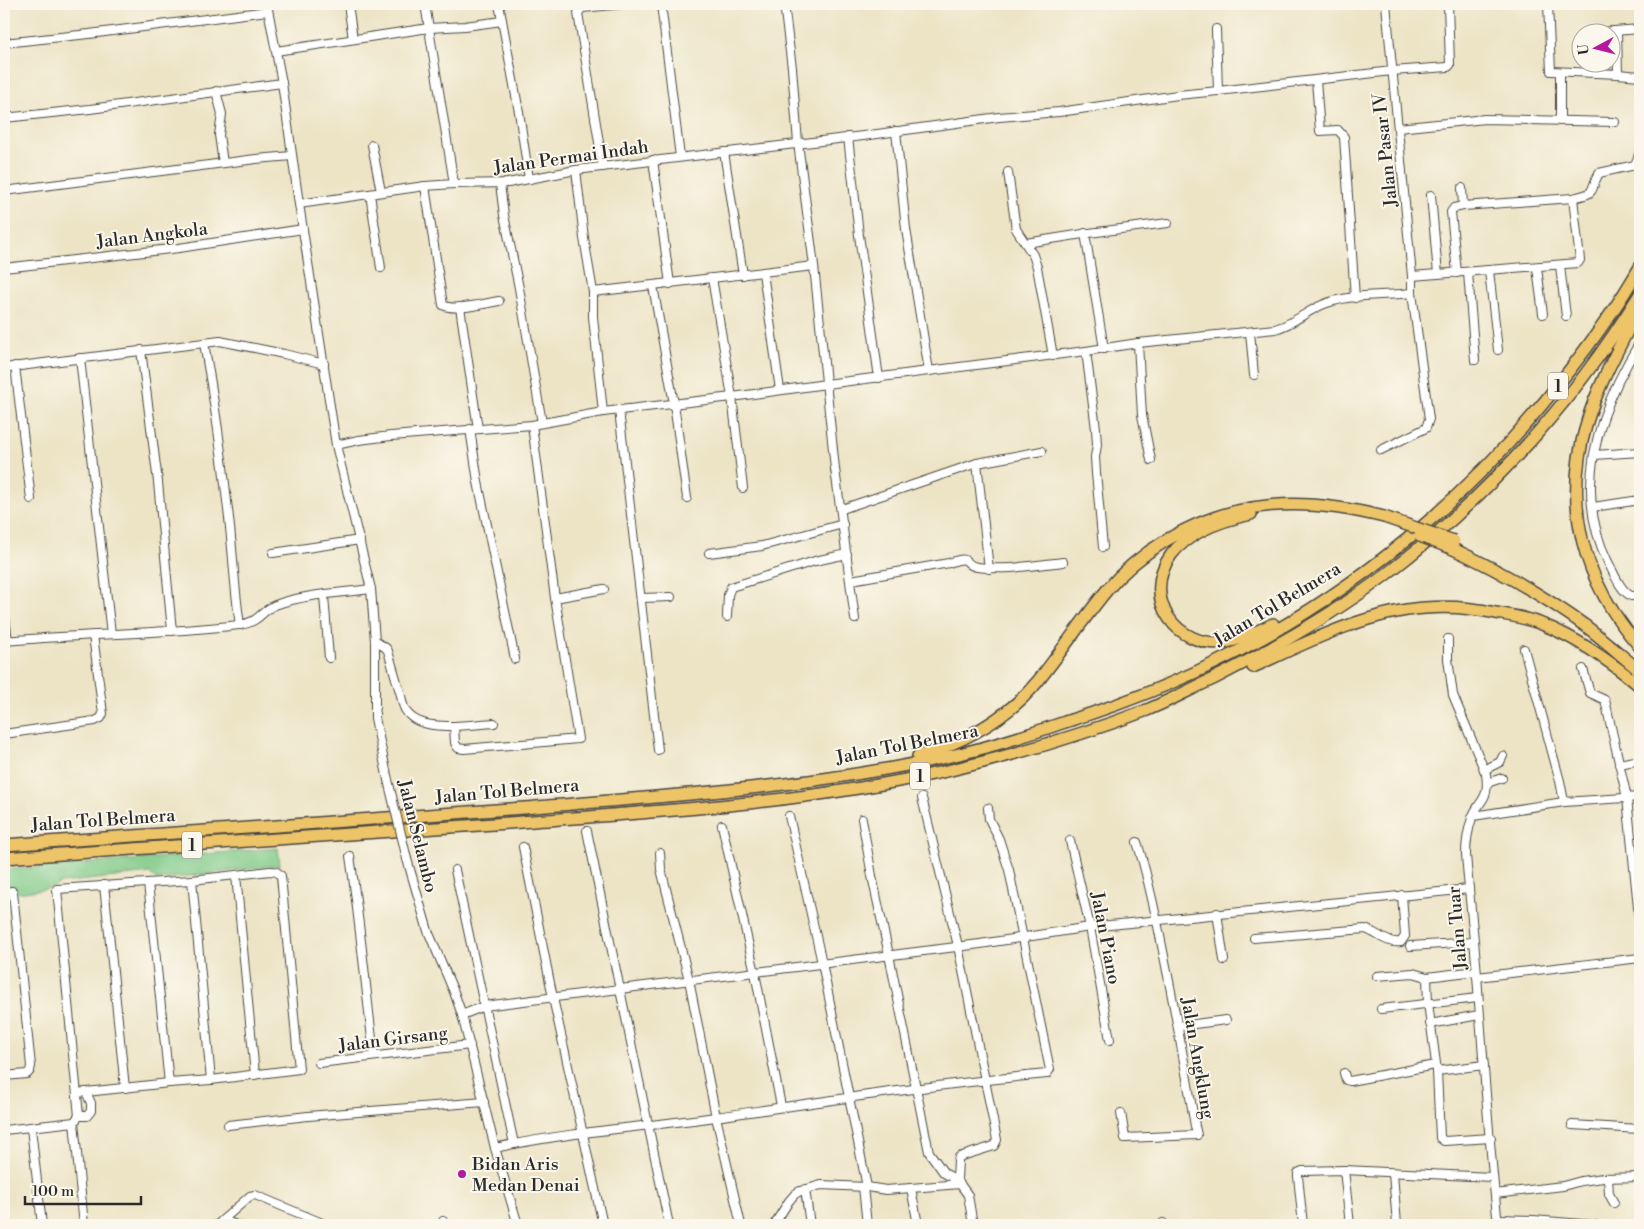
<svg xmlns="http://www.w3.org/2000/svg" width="1644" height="1229" viewBox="0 0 1644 1229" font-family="'Libre Bodoni',serif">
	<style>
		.green { fill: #7ec987; stroke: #547a59 }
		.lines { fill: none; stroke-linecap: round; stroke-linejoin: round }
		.minor-casing { stroke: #484742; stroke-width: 10 }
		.highway-casing { stroke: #484742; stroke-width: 14 }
		.minor { stroke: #fff; stroke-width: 8 }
		.highway { stroke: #eec469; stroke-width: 11 }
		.minor-bridge-casing { stroke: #484742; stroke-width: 10; stroke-linecap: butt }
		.highway-bridge-casing { stroke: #484742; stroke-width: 14; stroke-linecap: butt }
		.minor-bridge { stroke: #fff; stroke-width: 8 }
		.highway-bridge { stroke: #eec469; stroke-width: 11 }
		.poi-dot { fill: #b5179e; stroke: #fbf7ec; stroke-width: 2 }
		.labels { text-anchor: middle; stroke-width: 4; stroke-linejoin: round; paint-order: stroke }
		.shield { fill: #fbf7ec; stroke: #696865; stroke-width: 1 }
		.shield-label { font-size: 16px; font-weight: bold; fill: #2b2b2b }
		.street-label { font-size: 18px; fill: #2b2b2b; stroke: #fbf7ec }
		.poi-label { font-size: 18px; fill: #2b2b2b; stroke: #fbf7ec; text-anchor: start }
	</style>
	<rect width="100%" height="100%" fill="#fbf7ec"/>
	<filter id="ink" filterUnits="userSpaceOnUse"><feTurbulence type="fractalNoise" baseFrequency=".02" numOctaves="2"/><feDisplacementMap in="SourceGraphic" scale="10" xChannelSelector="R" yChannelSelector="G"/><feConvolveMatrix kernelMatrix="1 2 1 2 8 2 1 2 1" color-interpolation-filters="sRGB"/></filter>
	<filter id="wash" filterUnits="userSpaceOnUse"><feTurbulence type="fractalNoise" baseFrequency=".0096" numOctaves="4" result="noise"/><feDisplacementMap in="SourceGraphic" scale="20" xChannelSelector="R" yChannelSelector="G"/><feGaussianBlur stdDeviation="1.12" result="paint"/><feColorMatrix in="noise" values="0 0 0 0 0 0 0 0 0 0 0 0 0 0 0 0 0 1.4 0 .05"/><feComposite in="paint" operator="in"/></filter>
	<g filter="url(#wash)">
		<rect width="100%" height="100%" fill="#ede4c6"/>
		<!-- green -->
		<polygon class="green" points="278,848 280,865 156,880 150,873 61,883 52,888 18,893 17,888 4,890 4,870"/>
	</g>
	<g filter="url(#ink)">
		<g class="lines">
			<defs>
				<g id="minor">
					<polyline points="267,4 282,83 299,204 336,445 371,589 375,641 375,718 388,780"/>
					<polyline points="348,4 353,39"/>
					<polyline points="425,4 454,184"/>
					<polyline points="499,4 519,112 529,179"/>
					<polyline points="661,4 680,157"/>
					<polyline points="784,4 792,68 798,143 814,266 835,469 855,619"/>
					<polyline points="1548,4 1551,71 1618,74 1640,76"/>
					<polyline points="1617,31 1618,74"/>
					<polyline points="1601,32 1640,29"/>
					<polyline points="4,43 89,34 268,11"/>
					<polyline points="276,51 429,28 465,26 502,21"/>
					<polyline points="1316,80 1320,131 1338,130 1344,137 1355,298"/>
					<polyline points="216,91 222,114 219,135 223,163"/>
					<polyline points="1218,91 1392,71 1448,67 1450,65 1448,4"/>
					<polyline points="4,118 90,109 282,83"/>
					<polyline points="1560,121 1560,72"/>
					<polyline points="1398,128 1485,119 1615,122"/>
					<polyline points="896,131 906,229 929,371"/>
					<polyline points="848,137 859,235 879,378"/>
					<polyline points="372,145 381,192"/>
					<polyline points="724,152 743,275"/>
					<polyline points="653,160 670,284"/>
					<polyline points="603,167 578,13 582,8 623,4"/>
					<polyline points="576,170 584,238 593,292 593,317 603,412"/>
					<polyline points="1008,172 1016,229 1033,255 1037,267 1053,356"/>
					<polyline points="500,184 504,215 519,288 542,423"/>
					<path d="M425,186L443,305C454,312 486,303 499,301"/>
					<polyline points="1462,188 1463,206"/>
					<polyline points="4,191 256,159 292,156"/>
					<polyline points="370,194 381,268"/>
					<polyline points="1431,195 1438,274"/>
					<polyline points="299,204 425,186 454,184 508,183 576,170 863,136 999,117 1059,112 1178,95 1218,91 1216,29"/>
					<polyline points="1085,233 1104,349"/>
					<polyline points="1026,243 1089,233 1168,223"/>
					<polyline points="1560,266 1566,316"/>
					<polyline points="4,268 179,248 303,229"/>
					<polyline points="1537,268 1543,314"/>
					<polyline points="1489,271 1498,350"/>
					<polyline points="763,273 780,390"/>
					<path d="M1457,273L1451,212L1454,208L1463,206L1573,198C1599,192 1588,193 1599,173L1635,165L1640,152"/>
					<polyline points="1468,273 1475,360"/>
					<polyline points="1412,276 1578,263 1580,260 1573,198"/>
					<polyline points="712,278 732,397 743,488"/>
					<polyline points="653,286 674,404 687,498"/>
					<polyline points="593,292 814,266"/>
					<polyline points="460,307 478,429"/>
					<polyline points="1250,332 1254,375"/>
					<path d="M1640,342C1600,407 1571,487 1608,562C1614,573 1619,589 1631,596H1640"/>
					<path d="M204,343C214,398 222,454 228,510C233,548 234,587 240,625"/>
					<polyline points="1138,343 1142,415 1151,460"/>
					<polyline points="141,350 158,482 172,631"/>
					<polyline points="1086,351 1096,429 1097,445 1095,457 1096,473 1103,547"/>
					<polyline points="80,358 111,634"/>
					<polyline points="15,366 31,499"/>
					<polyline points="4,368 220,341 284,354 324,364"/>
					<polyline points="619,410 658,750"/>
					<polyline points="470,429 478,482 515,659"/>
					<path d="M336,445L359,440L391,436L532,425L603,412L732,397L826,384L1086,351L1138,343L1275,329C1295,324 1308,309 1327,303C1352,294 1385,296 1412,293"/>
					<polyline points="1381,450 1426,428 1429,419 1412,293 1412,276 1386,4"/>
					<polyline points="1594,455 1640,452"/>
					<polyline points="977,463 989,569"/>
					<polyline points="1593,507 1640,500"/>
					<polyline points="842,509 977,463 1042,451"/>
					<polyline points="273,553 360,540"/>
					<polyline points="709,553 762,546 843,524"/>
					<path d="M851,580L949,563C973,554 962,565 977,567C1006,571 1035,565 1063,562"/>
					<polyline points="324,596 329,658"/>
					<polyline points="555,598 604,589"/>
					<polyline points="641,598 671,597"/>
					<polyline points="4,610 8,641"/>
					<polyline points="727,617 728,595 731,587 815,561 847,554"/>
					<path d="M1448,639V659L1453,695L1486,774C1490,801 1479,799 1472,818C1468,830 1466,841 1466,854C1469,894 1474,935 1477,975C1483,1059 1489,1142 1498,1225"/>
					<path d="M4,641C82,634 161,634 239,625C262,622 261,609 278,604C307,594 341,593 371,589"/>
					<path d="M375,641L386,648L388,651C392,665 396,679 400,692C402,698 402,706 406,711C420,734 471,724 494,723"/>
					<polyline points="1524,649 1560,781 1564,802"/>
					<polyline points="1583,669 1590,693 1605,700 1627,798 1640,927"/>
					<polyline points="454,726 455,743 458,748 464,749 578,739 555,598 532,425"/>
					<polyline points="4,734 95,721 101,718 103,714 93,635"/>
					<polyline points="1619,764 1640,760"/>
					<polyline points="1484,770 1500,762 1503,756"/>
					<polyline points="1487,783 1502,778"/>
					<polyline points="922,798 958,946 997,1140 994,1146 959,1157 958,1160 957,1180"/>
					<polyline points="789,816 822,963 867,1187"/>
					<polyline points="1473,816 1564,802 1640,797"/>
					<polyline points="862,819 872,876 889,955 929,1152 944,1173 957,1180 968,1195 973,1225"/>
					<polyline points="722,825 755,973 781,1106"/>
					<polyline points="587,831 669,1225"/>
					<polyline points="1070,841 1090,927 1110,1040"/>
					<polyline points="523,847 553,998 603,1225"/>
					<polyline points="660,853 661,869 689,980 716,1117 741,1225"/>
					<path d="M350,856C360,923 366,989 374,1056"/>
					<polyline points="407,859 428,931 454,992 462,1015 495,1148 518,1225"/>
					<polyline points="455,870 514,1144"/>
					<polyline points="236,875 255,1075"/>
					<polyline points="192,880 211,1080"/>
					<polyline points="148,883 169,1083"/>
					<polyline points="104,885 125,1088"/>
					<polyline points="4,892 12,891 13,893 31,1066 30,1071 27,1074 4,1076"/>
					<polyline points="1217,913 1224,960"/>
					<path d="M1254,938L1365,929C1378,933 1386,944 1401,942L1405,936L1402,895"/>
					<polyline points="1410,946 1474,942"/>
					<polyline points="1377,976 1413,973 1427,977 1476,971"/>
					<polyline points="1427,977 1428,1003 1437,1071 1440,1138 1444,1141 1491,1138"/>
					<polyline points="1477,977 1640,958"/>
					<polyline points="1381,1009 1478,998"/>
					<polyline points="462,1015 484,1006 980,944 1090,927 1469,889"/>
					<polyline points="1430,1024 1479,1015"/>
					<polyline points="1179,1026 1226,1020"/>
					<polyline points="319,1063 470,1045"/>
					<polyline points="1437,1071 1484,1065"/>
					<polyline points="1344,1073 1346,1080 1350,1081 1435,1065"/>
					<path d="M1121,1113L1125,1138L1197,1135L1195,1126C1185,1065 1174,1005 1162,946C1155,911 1148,876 1137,842"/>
					<polyline points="79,1116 87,1116 91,1111 91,1103 86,1092"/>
					<polyline points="74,1122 84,1225"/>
					<polyline points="228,1125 308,1116 484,1102"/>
					<polyline points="1572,1125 1640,1129"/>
					<polyline points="31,1128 42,1225"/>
					<path d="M4,1130L74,1122L79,1116L57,889L192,880L270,871C276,871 278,872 281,876L299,1069L211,1080L169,1083L77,1093"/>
					<path d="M495,1148C568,1132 643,1127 716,1117C826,1101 936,1084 1047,1074L1050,1069L1049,1065L1009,870L999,839L989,819L988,808"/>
					<polyline points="1344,1170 1350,1225"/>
					<polyline points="1393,1173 1397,1225"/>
					<polyline points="1608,1178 1609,1194 1614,1203"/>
					<polyline points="863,1187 867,1225"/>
					<polyline points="911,1188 918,1225"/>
					<polyline points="805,1189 810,1225"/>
					<polyline points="1495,1194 1563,1186 1581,1181 1603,1178 1640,1177"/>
					<polyline points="1498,1219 1533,1220 1595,1225"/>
					<polyline points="223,1220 236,1225"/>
					<polyline points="1163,1223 1163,1225"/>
					<polyline points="217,1225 250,1196 255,1195 327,1225"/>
					<polyline points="442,1225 443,1221"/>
					<polyline points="774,1225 789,1201 795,1194 800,1191 821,1185 867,1187 886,1190 960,1184"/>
					<polyline points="1303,1225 1298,1176 1298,1173 1302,1171 1344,1170 1492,1177"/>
				</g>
				<g id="highway">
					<path d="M1639,308C1621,345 1599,382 1587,422C1562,506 1583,582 1640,647"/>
					<path d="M1251,514C1223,520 1189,531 1171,555C1140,598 1177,650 1227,642C1243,639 1258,631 1273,624"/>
					<path d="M1451,548C1499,570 1544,596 1587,627C1605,641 1623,657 1640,671"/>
					<path d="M1253,667C1305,643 1366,612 1425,608C1449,606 1473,608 1496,613C1513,616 1529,618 1544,625C1579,639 1611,662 1640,686"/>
					<path d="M918,756C964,742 1007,719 1038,681C1062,651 1083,619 1107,590C1123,571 1144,554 1165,541C1236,498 1305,497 1384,517"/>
					<path d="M4,845C177,833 351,821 524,808C664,796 805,788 942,758C984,749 1025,736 1065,722C1132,701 1198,674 1259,640C1379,574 1485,481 1568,372C1594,339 1619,304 1640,267"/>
					<path d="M4,858C176,846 349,835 522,822C664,811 807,803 947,771C1014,755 1082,735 1147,710C1169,701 1191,689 1213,679C1272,649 1331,616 1384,576C1486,498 1573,403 1640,294"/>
				</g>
			</defs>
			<!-- minor casing -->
			<use href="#minor" class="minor-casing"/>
			<!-- highway casing -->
			<use href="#highway" class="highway-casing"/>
			<!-- minor -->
			<use href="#minor" class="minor"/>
			<!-- highway -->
			<use href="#highway" class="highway"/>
			<defs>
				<polyline id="minor-bridge" points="388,780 407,859"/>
				<g id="highway-bridge">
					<polyline points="1384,517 1454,541"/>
					<polyline points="1420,536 1451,548"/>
				</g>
			</defs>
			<!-- minor-bridge casing -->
			<use href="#minor-bridge" class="minor-bridge-casing"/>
			<!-- highway-bridge casing -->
			<use href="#highway-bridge" class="highway-bridge-casing"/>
			<!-- minor-bridge -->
			<use href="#minor-bridge" class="minor-bridge"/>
			<!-- highway-bridge -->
			<use href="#highway-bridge" class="highway-bridge"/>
		</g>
	</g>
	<!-- markers -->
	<circle class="poi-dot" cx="462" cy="1174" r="5"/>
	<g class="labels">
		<!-- shield labels -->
		<g class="shield">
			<rect x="1548" y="372.5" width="20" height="27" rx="4"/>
			<rect x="910" y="762.5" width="20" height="27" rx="4"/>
			<rect x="182" y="831.5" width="20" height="27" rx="4"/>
		</g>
		<g class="shield-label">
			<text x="1558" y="392">1</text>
			<text x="920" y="782">1</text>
			<text x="192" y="851">1</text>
		</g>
		<!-- street labels -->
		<g class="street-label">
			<text transform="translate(1385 150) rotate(-96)" y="6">Jalan Pasar IV</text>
			<text transform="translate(571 157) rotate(-8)" y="6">Jalan Permai Indah</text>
			<text transform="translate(152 235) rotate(-7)" y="6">Jalan Angkola</text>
			<text transform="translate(1277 604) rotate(-31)" y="6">Jalan Tol Belmera</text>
			<text transform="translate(907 744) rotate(-11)" y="6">Jalan Tol Belmera</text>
			<text transform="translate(507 791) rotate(-5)" y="6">Jalan Tol Belmera</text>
			<text transform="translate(103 820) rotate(-4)" y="6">Jalan Tol Belmera</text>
			<text transform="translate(418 836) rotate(76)" y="6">Jalan Selambo</text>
			<text transform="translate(1457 928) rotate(-95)" y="6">Jalan Tuar</text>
			<text transform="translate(1106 938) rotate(79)" y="6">Jalan Piano</text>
			<text transform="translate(393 1039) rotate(-7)" y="6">Jalan Girsang</text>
			<text transform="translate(1198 1058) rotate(80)" y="6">Jalan Angklung</text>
		</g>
		<!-- poi labels -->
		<g class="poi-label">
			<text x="472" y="1170">Bidan Aris<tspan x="472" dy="21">Medan Denai</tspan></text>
		</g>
	</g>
	<!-- margin -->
	<rect width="1644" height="1229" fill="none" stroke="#fbf7ec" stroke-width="20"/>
	<!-- north arrow -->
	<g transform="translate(1596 48) rotate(263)"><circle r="24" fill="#fbf7ec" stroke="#a8a59f"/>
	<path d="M0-4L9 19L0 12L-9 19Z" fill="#b5179e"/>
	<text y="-8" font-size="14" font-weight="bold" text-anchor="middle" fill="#2b2b2b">U</text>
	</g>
	<!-- scale -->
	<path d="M25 1196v8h116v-8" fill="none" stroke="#2b2b2b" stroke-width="2.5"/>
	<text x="32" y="1196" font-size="15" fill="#2b2b2b" stroke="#fbf7ec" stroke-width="4" paint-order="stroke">100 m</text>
</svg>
